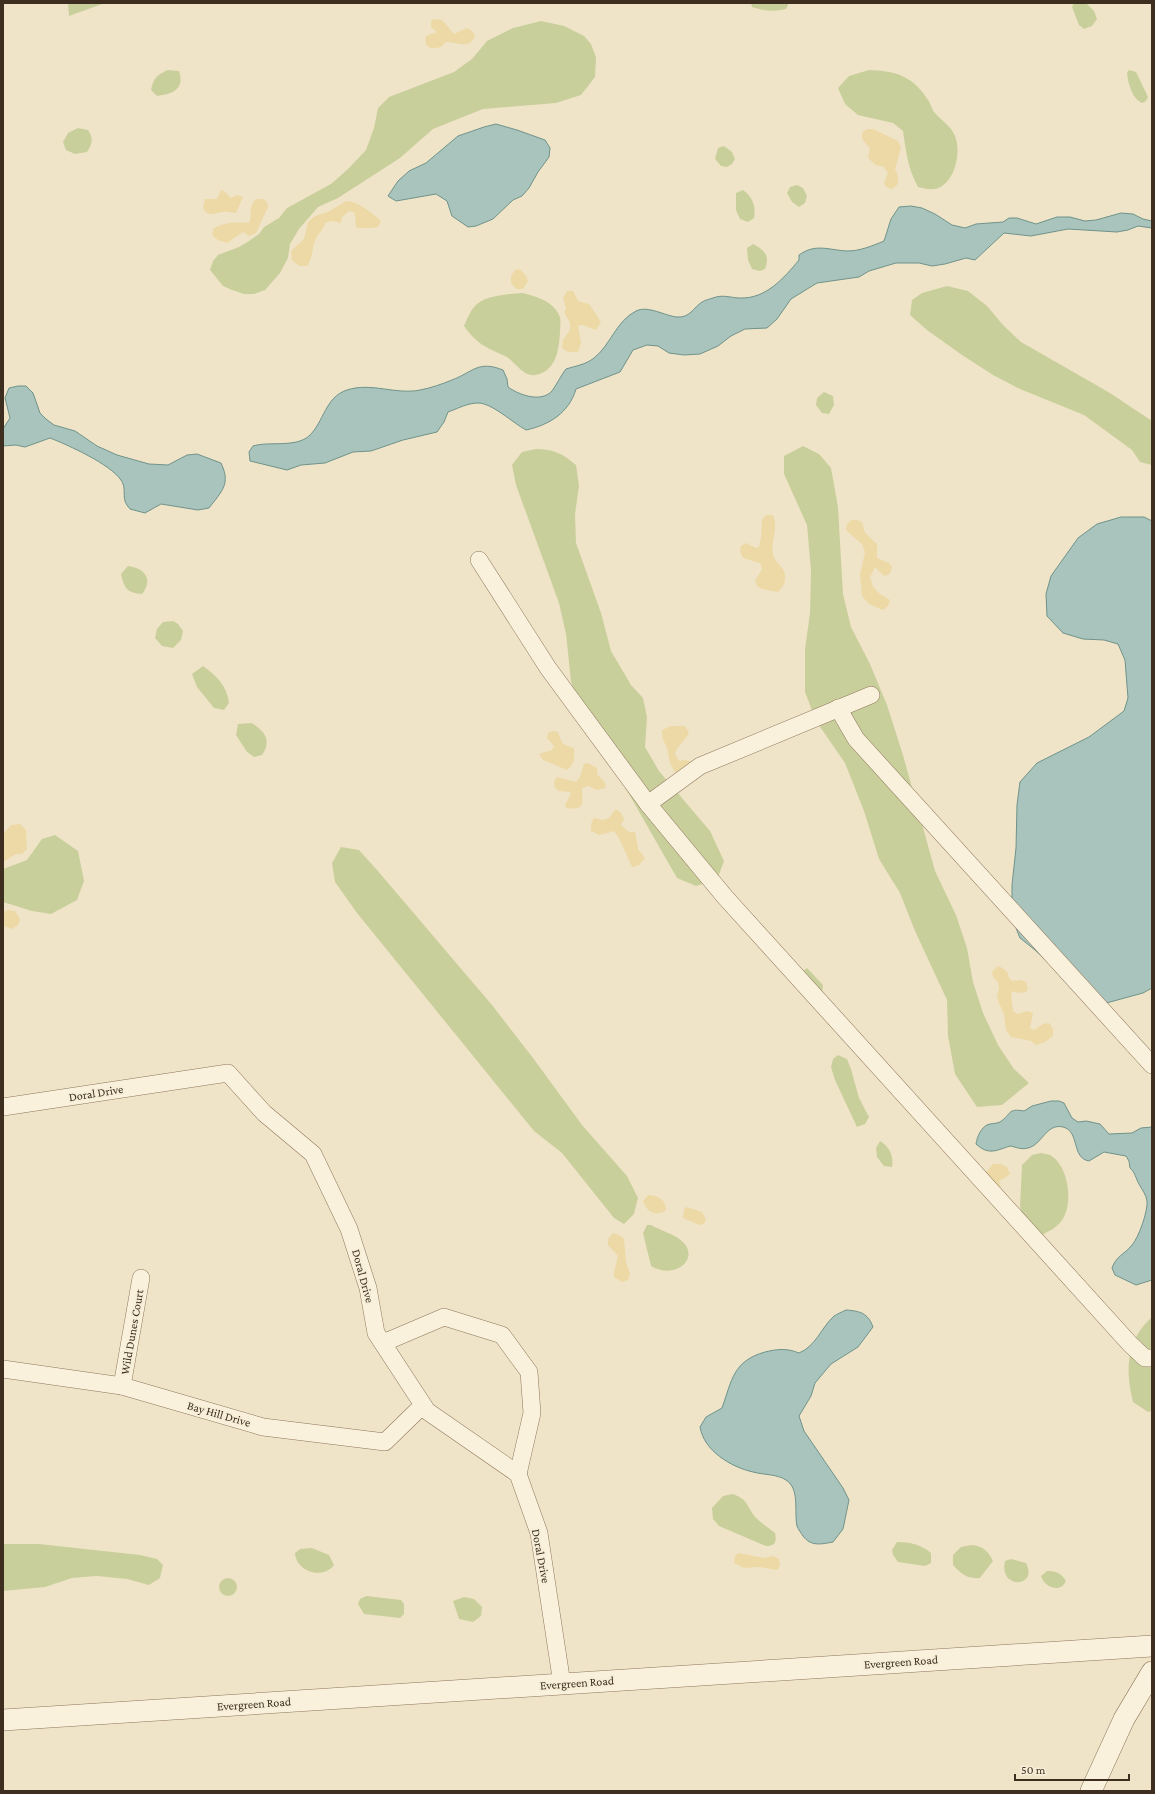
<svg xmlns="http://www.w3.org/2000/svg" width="1155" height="1794" viewBox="0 0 1155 1794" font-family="'Crimson Pro',serif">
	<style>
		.green { fill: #c9cf9b }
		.sand { fill: #ecd9a5 }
		.water { fill: #a9c4bc; stroke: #6f938a }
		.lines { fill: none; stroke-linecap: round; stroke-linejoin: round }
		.minor-casing { stroke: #8d765c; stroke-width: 18 }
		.tertiary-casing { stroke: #8d765c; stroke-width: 22 }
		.minor { stroke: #faf1dc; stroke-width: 17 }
		.tertiary { stroke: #faf1dc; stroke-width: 21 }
		.labels { text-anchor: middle; stroke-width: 4; stroke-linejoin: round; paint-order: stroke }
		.street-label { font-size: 12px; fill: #3d2e20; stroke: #f7eed8 }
	</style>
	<rect width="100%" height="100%" fill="#f0e4c8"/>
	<!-- green -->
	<g class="green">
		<polygon points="68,3 105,3 69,16"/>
		<path d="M751,3H789L786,9C773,12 764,11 752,7Z"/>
		<polygon points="1074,3 1086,3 1094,11 1097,19 1092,26 1084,29 1079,25 1072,7"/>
		<polygon points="541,21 564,26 584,36 591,44 596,57 595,77 581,95 556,103 483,109 433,129 400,158 338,198 318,207 299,229 290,244 288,258 280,273 265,290 254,294 244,294 232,290 223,286 210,270 213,261 218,255 239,247 249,241 259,234 264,227 279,218 287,208 331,184 348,169 366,150 374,128 378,108 389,97 454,72 472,59 487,41 513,28"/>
		<path d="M168,70L179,71C185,89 173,94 157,96L151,90C153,78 158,74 168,70Z"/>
		<path d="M869,70C896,71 913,76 928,100C931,104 932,110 935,113C943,122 951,126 955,136C961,151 956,177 942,186C935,191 926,189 918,187C908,169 906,152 903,131L893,123L858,115L845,104L838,88L849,76Z"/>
		<path d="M1129,70L1136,72L1148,97L1146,101L1142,103C1132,99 1128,83 1127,73Z"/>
		<path d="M78,128L88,130C94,139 92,144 87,152L75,154L66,150L63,142L68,133Z"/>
		<polygon points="724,146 732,152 735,159 732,164 727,167 721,166 715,159 718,148"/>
		<polygon points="797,185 803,188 807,196 805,203 799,207 792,202 787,193 790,187"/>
		<path d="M743,190C753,197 756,207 754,218L748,222L740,219L736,210V193Z"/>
		<path d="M753,244C765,250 770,256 765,269L760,271L752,269L748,260L747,248Z"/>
		<polygon points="947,286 968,291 987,306 1003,325 1021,342 1110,393 1152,421 1152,465 1140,462 1132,450 1084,415 1020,389 993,375 962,355 927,330 910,315 912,300 922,293"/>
		<path d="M523,293C537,297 554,301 560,317C561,321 560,328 560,332C559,350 556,372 535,375C522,377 515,361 505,356C485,347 477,344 464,326C467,319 471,309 477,304C488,295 510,294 523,293Z"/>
		<polygon points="824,392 833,396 834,405 829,414 822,413 816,405 817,398"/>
		<polygon points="803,446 819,454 831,468 838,507 843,594 851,627 870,664 887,705 903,755 935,871 956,915 967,948 973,982 983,1013 998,1045 1014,1069 1029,1083 1002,1105 977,1107 955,1074 948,1036 947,1000 915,931 900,893 879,859 864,811 845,763 816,721 805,692 805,649 810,613 811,570 807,525 784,474 784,456"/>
		<path d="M536,449C554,449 563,454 576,465L579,486L575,514L576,543L601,613L611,651L631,685L643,698L647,717L645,747L659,771L710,831L724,861L717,880L696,886L677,878L577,703L571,681L566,634L559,603L516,485L512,465L522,452Z"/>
		<path d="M128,566C144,568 154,579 142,594C127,593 124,588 121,574Z"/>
		<polygon points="173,621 178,624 183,631 181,640 173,648 162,646 155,638 157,629 163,622"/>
		<path d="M203,666C216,675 227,686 229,703L224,710L214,708L197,687L192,674Z"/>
		<path d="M252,723C265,732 272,740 262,755L254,757L247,752L236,735L238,724Z"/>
		<polygon points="55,835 78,851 84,881 77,900 51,914 32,911 3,902 3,869 27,860 42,839"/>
		<polygon points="341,847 359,850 377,870 492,1005 533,1058 582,1125 627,1176 638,1198 634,1214 624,1224 614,1218 562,1153 534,1131 357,913 335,882 332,863"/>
		<polygon points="807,968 823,985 822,993 803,971"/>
		<polygon points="838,1055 847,1059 851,1069 859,1098 869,1117 865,1124 857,1127 835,1080 831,1067 833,1059"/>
		<path d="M880,1141C889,1146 894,1156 892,1167L884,1166L877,1157L876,1148Z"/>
		<path d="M1041,1153C1044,1154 1048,1154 1050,1155C1068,1165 1073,1200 1064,1217C1059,1227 1049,1231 1040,1236L1026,1224L1020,1207L1022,1165L1032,1155Z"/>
		<path d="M647,1225H651C661,1231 676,1234 684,1243C699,1260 674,1280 651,1266L643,1233Z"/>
		<path d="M1152,1317V1411L1148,1412L1133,1402C1125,1370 1126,1340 1152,1317Z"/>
		<path d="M733,1494C749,1500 746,1506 756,1518C762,1524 769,1528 775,1533C777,1542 775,1546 766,1546L719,1526L713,1519L712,1508L723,1496Z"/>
		<path d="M897,1542C910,1542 922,1545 931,1553V1563L925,1566L898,1562L893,1555L892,1550Z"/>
		<polygon points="3,1544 39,1544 140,1555 157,1559 163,1565 160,1578 149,1585 127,1579 97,1576 72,1578 45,1587 3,1591"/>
		<path d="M971,1545C983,1546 988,1551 993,1561L980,1578C968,1579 961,1574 953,1565V1555L961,1547Z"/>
		<path d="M312,1548L329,1555L334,1565C323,1580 296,1572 295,1553L300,1549Z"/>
		<path d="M1011,1559L1026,1563C1039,1588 998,1590 1005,1561Z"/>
		<path d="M1047,1571C1056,1571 1061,1573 1066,1581C1060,1594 1044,1587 1041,1576Z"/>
		<circle cx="228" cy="1587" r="9"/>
		<polygon points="366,1596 401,1600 404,1604 404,1614 400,1618 364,1614 358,1604 360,1599"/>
		<polygon points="464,1597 474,1599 482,1607 481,1616 473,1622 459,1619 453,1601"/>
	</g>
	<!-- sand -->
	<g class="sand">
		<path d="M433,19L442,20L454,34L467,28L472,31L475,36C469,51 457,41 446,42L441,47C431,50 423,47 426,36L437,32L431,27V22Z"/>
		<polygon points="867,129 873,129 898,141 901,148 895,169 898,176 898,184 892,189 886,187 884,183 888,173 884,167 876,165 871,161 868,157 870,148 862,139 862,133"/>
		<path d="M221,190L224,191L231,198L237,195L243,197L236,213C232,213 227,211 223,212C214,213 208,218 203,208L205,199H217Z"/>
		<path d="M256,199H263L267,202L268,207L256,233L249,236L243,232L227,243L218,240L212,235L213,229C224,222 236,222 249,223C253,213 248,207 256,199Z"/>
		<path d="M346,201C360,202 370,212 381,221L378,227C371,228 363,229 356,227L355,213L349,211L342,217L341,223L331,221L325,223C324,230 317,234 315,241C311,251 314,255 307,266H299L292,260L291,251L304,239L308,222L315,216L330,211Z"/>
		<polygon points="520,269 526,276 528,281 523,289 516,289 511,283 511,276 515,270"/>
		<polygon points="567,291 573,291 578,301 589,304 601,322 596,330 583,325 578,326 581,343 578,352 568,352 562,348 563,340 570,330 570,323 564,312 566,309 563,298"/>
		<path d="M766,515H773C779,529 770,541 773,555C776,565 786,566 785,579C785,585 782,588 778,592L762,589L757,586L755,581L762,569L760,563L743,558L740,551L741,546L746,543L756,548L759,547L761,537L762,520Z"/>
		<polygon points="851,520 857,520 862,522 865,533 877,544 877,558 889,563 892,567 890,574 884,576 875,567 870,577 873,587 880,594 890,600 888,606 883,610 869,604 862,596 860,575 865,552 862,544 846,530 847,524"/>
		<path d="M671,726H685L689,733C685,741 678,745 675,754L679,761L685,760L692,762L676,773C666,760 671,758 666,746C663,738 662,740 662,730Z"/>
		<path d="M553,731L558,732C563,745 560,743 574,748C575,757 574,765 567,770L543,760L539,754L552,750L554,746L547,738L548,733Z"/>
		<path d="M588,763L597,768V774L606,784L605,788L597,790L588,786L582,788C582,802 587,811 566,808L565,805L571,794L570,792L559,791L555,788L554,782L557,777L576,782L580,777L584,764Z"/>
		<polygon points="616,809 621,813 624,819 621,825 629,832 635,832 638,849 645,858 639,865 632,867 619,838 614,831 599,835 591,831 591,824 594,818 603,820 609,818"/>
		<polygon points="20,824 26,830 27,849 22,854 16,854 3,862 4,833 11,825"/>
		<polygon points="9,910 15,911 20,919 18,925 12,929 3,926 3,912"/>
		<path d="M998,966C1005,969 1008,971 1009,978L1012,981L1021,980L1026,982L1028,988L1026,992L1018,993L1013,991L1011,994L1013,1011L1018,1014L1027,1011L1033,1013L1030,1028L1034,1030L1043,1024L1049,1023L1053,1029V1036L1045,1042L1036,1045L1031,1041L1011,1037L1006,1030L1004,1014L999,1003L997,996L999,988L998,982L993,977L992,972Z"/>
		<polygon points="993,1164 1001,1164 1007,1167 1010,1174 1005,1178 999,1181 1003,1195 986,1172"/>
		<path d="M648,1195C658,1195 666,1200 666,1210C657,1217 646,1212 643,1201Z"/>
		<polygon points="687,1207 702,1212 706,1219 704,1224 700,1225 683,1218 684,1209"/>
		<polygon points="613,1233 621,1236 624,1239 626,1262 630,1274 628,1280 622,1282 614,1277 614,1273 618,1256 608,1245 608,1239"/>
		<polygon points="739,1553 764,1558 773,1556 779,1559 780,1566 777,1570 759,1567 744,1568 734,1563 735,1556"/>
	</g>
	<!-- water -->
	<g class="water">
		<polygon points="496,124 517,130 545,140 550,148 549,157 538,172 529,188 522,196 513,200 493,219 476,226 468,227 452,216 447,201 436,194 396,201 388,196 398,181 409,171 426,163 458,136 484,127"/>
		<path d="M911,206L922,208L935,214L952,225L965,228L976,224L1003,222L1009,218H1017L1036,224L1057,217H1070L1085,221L1096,220L1121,213L1133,214L1143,219L1152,221V228L1138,226L1128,230L1117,232L1068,229L1031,236L1004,233L975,260L966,258L945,264L932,266L919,263H896L869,271L859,277L817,283L791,299L777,319L767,328L745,329L731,336L718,346L700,354L684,355L669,353L658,346L647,345L633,350L620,372L576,389C569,413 549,425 526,430C513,423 492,403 478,403C467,403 457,409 448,412L444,422L437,432L403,440L371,451L353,452L325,463L301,465L287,470L250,461L249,452L253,446C269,441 295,448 309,436C324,422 325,397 347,390C371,382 396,395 420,390C431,388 442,384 452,380C473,372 478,360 503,370L507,379L508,387C519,395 541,403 552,391C555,387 562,374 566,369C575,366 585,365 594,358C610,346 616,321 636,311C648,305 665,316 677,317C690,318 693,308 702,302C705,300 710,299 713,298C722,294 732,298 740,298C766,299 784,278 799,260V255C816,243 828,250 847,251C860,251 872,246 884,241L891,219L899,207Z"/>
		<path d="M18,386H26L33,393L40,413L46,419L54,425L75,431L97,446L117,455L149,464L168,465L187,455L197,454L221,463C231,484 222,491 209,508L198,510L161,504L145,513L130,509C128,507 126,504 125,501C123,494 126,487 121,480C110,464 68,445 50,438L25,447L16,445L3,446V429L10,418L5,398L9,388Z"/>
		<polygon points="1121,517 1144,517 1152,521 1152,988 1143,993 1099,1005 1084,995 1035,950 1020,938 1012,918 1012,885 1016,848 1017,805 1020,782 1037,763 1089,737 1124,711 1128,698 1125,660 1118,644 1104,640 1083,639 1063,633 1047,616 1046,594 1051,576 1078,538 1097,524"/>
		<path d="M1051,1101H1059L1064,1103L1072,1118L1078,1122L1086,1121L1100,1124L1109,1134L1132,1133L1141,1128L1152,1127V1280L1136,1285L1115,1275L1112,1268C1116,1256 1125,1254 1132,1245C1139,1237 1148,1211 1147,1201C1146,1194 1142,1190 1139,1184C1136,1179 1135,1172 1130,1168L1129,1161L1126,1156L1104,1152L1089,1161C1071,1158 1080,1131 1063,1127C1046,1123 1042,1145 1028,1148C1021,1150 1016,1147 1010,1146C997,1150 989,1156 976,1144C977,1137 981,1128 987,1125C991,1123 996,1124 1000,1122C1012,1114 1007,1108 1024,1111L1032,1106Z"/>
		<path d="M846,1310C860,1311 868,1313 873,1327L858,1347L831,1364L815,1383L811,1396L799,1416L804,1431L843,1488L849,1500L843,1529L833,1542C822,1544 811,1547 803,1536C801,1533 798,1529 797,1526C794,1511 800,1489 786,1480C777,1474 764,1475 753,1472C731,1467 704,1451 700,1427L706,1417L722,1408C732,1380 733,1361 765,1352C777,1349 787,1348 799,1353C816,1346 821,1328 834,1316C837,1314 842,1312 846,1310Z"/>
	</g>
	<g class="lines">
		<defs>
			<g id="minor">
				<polyline points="479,560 548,668 648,804 725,897 1130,1344 1145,1358 1152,1358"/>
				<polyline points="838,708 856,739 1152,1065"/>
				<polyline points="648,804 700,766 871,695"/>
				<polyline points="3,1107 228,1073 264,1113 313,1154 349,1229 368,1288 376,1333 427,1411 518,1474 539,1533 562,1684"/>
				<polyline points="383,1343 444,1317 502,1335 529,1372 532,1413 518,1474"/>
				<polyline points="3,1369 122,1386 263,1427 385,1442 423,1405"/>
				<polyline points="122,1386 141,1278"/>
			</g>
			<g id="tertiary">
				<polyline points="3,1720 1152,1646"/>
				<polyline points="1091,1791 1124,1719 1152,1672"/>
			</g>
		</defs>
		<!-- minor casing -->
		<use href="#minor" class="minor-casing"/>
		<!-- tertiary casing -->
		<use href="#tertiary" class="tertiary-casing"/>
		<!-- minor -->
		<use href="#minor" class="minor"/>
		<!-- tertiary -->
		<use href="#tertiary" class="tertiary"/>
	</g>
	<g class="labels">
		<!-- street labels -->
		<g class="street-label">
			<text transform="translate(96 1093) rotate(-9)" y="4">Doral Drive</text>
			<text transform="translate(363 1276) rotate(75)" y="4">Doral Drive</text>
			<text transform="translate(132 1332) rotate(-80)" y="4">Wild Dunes Court</text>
			<text transform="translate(219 1414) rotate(16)" y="4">Bay Hill Drive</text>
			<text transform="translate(541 1556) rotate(79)" y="4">Doral Drive</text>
			<text transform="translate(901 1662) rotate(-4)" y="4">Evergreen Road</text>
			<text transform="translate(577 1683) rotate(-4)" y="4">Evergreen Road</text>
			<text transform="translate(254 1704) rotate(-4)" y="4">Evergreen Road</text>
		</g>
	</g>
	<!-- border -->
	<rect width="1155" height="1794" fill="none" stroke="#3d2e20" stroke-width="8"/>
	<!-- scale -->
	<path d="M1015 1774v6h114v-6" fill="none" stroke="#3d2e20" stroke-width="2"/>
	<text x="1021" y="1774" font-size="12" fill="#3d2e20" stroke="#f7eed8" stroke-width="3" paint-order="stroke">50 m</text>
</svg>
